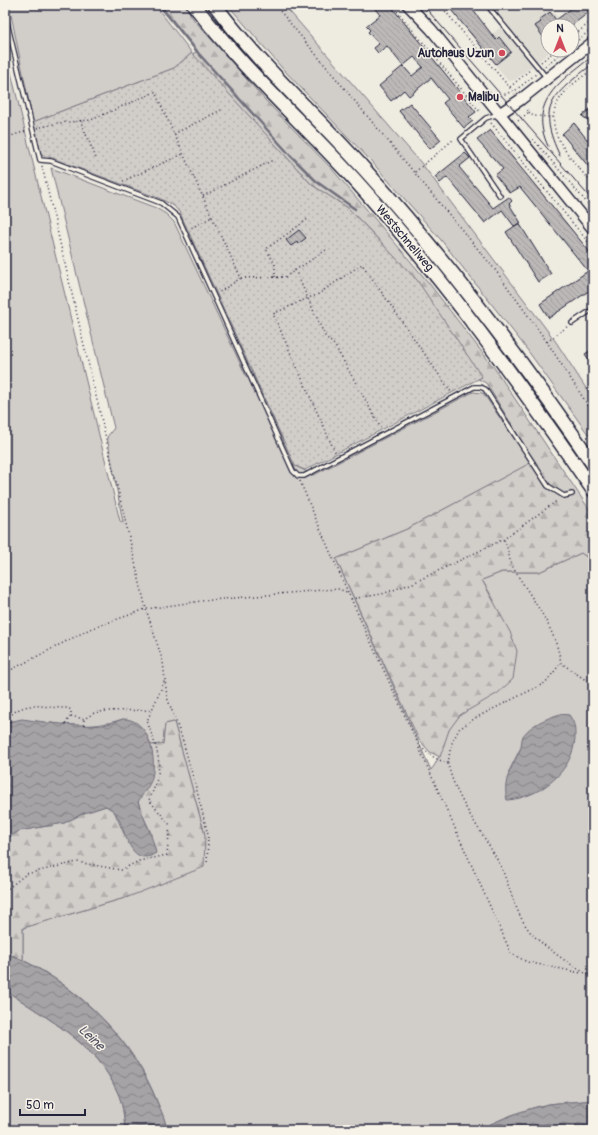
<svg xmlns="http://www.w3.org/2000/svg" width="598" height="1135" viewBox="0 0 598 1135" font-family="Pangolin,sans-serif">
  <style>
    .built { fill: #dfdcd4 }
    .grass { fill: #d1cdc9; stroke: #7a7882; fill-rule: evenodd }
    .forest { fill: url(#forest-firs); stroke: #7a7882 }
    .garden { fill: url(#garden-dots); stroke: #7a7882 }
    .water { fill: url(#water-waves); stroke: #716f7b }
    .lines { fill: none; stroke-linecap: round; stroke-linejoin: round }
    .stream { stroke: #716f7b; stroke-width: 2.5 }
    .building { fill: url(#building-back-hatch); stroke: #22223b }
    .lane-casing { stroke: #22223b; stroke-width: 6 }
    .secondary-casing { stroke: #22223b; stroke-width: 13 }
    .highway-casing { stroke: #22223b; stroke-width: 16 }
    .path { stroke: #22223b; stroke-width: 1.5; stroke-dasharray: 1 3; stroke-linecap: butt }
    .lane { stroke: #f7f3e8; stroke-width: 3.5 }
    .secondary { stroke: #f7f3e8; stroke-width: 10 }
    .highway { stroke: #f7f3e8; stroke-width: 13 }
    .tram { stroke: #22223b; stroke-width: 1 }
    .poi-dot { fill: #d1495b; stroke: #f7f3e8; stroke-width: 1.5 }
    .labels { text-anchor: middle; stroke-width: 3; stroke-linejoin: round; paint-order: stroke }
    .poi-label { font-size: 12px; font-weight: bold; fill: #22223b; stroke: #f7f3e8; text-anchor: end }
    .street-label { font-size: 12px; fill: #22223b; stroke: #f7f3e8 }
    .water-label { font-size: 13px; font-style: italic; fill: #504f60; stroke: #f7f3e8 }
  </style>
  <defs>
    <pattern id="forest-firs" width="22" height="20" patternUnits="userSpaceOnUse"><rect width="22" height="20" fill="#d1cdc9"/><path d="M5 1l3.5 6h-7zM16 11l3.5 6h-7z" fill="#b3b0ae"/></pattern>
    <pattern id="garden-dots" width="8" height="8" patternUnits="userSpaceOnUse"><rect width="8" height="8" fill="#d1cdc9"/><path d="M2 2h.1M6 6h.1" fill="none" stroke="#b3b0ae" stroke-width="1.8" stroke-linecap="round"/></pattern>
    <pattern id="water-waves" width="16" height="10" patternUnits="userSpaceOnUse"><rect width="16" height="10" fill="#a6a3a6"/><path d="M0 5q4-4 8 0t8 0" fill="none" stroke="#878488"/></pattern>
    <pattern id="building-back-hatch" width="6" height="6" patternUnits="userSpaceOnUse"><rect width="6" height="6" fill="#bbb8b7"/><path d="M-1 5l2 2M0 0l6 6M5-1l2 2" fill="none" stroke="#a09e9e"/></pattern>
  </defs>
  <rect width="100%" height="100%" fill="#eeebe1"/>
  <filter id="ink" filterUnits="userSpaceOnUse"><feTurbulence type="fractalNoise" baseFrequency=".025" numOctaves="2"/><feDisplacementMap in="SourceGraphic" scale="8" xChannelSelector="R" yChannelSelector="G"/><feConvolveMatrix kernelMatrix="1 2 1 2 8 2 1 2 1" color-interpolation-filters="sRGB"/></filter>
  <g filter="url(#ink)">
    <path class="built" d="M492,5h56l16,21h-16v24h4l-37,30 -7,1 -29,-37 27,-21z"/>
    <path class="grass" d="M9,5h146l37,48 -18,15 -141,54z
      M228,5h56l138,159 134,178 37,57v42l-70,-97 -82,-104 -70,-79 -89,-93z
      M5,48l115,473 3,2 -16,-86 7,-9 -63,-260 105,40 10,6 8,8 73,156 7,-3 41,91 19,9 159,-83 10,1 48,70 -124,66 -71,30 95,211c11,-13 10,-27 18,-40 5,-11 15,-18 25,-24l20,-106 -12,-20 20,-8h37l42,-19 10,7 2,5v535c-15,2 -30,2 -44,4 -25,5 -48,15 -71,26h-311c-2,-11 -6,-18 -10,-29 -24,-61 -76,-112 -134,-141v-32l105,-31 77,-62 -31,-113 -9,2 -2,20 -13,1 -3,-9 -24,-17c-21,7 -43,8 -65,5 -18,-2 -35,-7 -53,-1zM575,737l-67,36 12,-24z
      M5,990c40,27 91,54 112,101 6,12 7,26 8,39h-120z"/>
    <path class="forest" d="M161,5h24l9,15 72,81 65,67 49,57 48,57 67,87 98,146v50l-2,-5 -10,-7 -42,19h-37l-20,8 28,52 7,19 -4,28 -15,14 -38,22 -11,15 -9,27 -10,-5 -11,-12 -83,-181 71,-30 127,-68 -48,-78 -8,-4 4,-2 -99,-133 -35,-36 -36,-23 -120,-131 6,-3z
      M174,722l31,113 -1,32 -76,30 -105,31v32l-18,-8 1,-113 13,-8 45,-8 20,-10 22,-7 8,5 10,23 28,1 -8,-17 -6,-17c8,-14 18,-40 12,-56l13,-1 2,-20z"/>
    <path class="garden" d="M192,53l120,132 36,23 69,72 65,97 -177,93 -10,-4 -115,-253 -6,-7 -13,-7 -120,-45 -8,-32 141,-54z"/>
    <path class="water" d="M560,714l9,1c6,8 6,13 6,23 -2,34 -36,60 -68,62 -5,-20 5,-32 13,-50 2,-4 1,-10 3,-14 8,-12 25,-18 37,-22z
      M22,719c21,3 41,6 61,6 9,1 19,1 28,-2 4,-1 8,-3 12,-4 27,-1 35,42 28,62 -3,7 -9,14 -13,21 6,18 14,32 18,51 -28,18 -31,-30 -42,-42 -2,-2 -6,-3 -8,-5l-22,7 -20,10 -45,8 -13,8 -1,4v-120z
      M5,952c66,28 125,82 152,150 5,10 8,17 10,28h-42c-1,-13 -2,-27 -8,-39 -21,-48 -71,-73 -112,-101z
      M593,1100v30h-115c23,-11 46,-21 71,-26 14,-2 29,-2 44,-4z"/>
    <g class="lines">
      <path class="stream" d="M159,5l40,49 91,101 27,27 38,27"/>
    </g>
    <path class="building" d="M372,5h18l86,107 -7,5 4,4 -9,7 -21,-25 5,-4 -17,-21 -22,18 -5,-6 -13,11 -12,-15 24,-20 9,10 11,-9 -9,-10 -11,9 -16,-20 -9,7 -4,-5 5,-4 -11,-12 2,-2 -4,-4 14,-11z
      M447,5h22l27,35 3,-3 12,15 -15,12z
      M576,5h17v4l-22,17h-23v9l-4,3 -9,-12 6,-4 -2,-2 11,-8 6,8z
      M410,103l31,37 -11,9 -31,-38z
      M593,106v18l-11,-8z
      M574,123l19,24v25l-31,-38z
      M490,130l103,126v32l-44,30 -9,-14 48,-33 -68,-84 -10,6 -15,-18 8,-6 -26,-29z
      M465,153l5,5 -11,9 34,41 16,-11 3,4 -3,3 12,19h-2l32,51 -13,8 -32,-50 12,-8 -4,2 -12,-16 -17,13 -38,-46 -7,6 -5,-6z
      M299,230l7,8 -8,6 -1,-2 -6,4 -5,-6z
      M593,349v17l-8,-12z"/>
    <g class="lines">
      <defs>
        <path id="lane" d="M487,5l59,72
          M5,14l35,146 11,1 110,42 17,14 115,254 5,5h6l170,-89h6l5,2 63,97 16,10 8,-2
          M499,114l-13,4 -25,21 39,57
          M572,323l21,-14"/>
        <path id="secondary" d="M408,5l23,24 162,200
          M499,114l21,-14 73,-58"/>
        <path id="highway" d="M194,5c48,63 107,116 160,174 88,97 165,204 239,311
          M215,5c44,60 101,110 150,165 83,92 158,192 228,294"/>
      </defs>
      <use href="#lane" class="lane-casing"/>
      <use href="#secondary" class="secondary-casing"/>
      <use href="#highway" class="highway-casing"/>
      <path class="path" d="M275,5l221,266 51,71 46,71
        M392,5l89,108
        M440,5l75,89
        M572,37l21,-17
        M572,45l21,-17
        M541,62l15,-12
        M545,66l20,-16
        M593,69c-8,6 -17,12 -24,19 -37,35 1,68 24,97
        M510,87l21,-18
        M497,97l19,-7 20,-16
        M529,112l4,4 20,1
        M80,120l16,38
        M518,121l11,-9 -3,-4
        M491,123l102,125
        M37,128l21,-5 33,-3 64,-28 57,125 -23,12
        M174,134l47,-24
        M5,138l21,-7
        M533,139l60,71
        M42,166l104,443 17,53 4,35 16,44 15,54 10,40 -1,30
        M415,172l39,-33
        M123,181l60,-27
        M203,196l70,-36
        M212,217l29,61 -23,15
        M295,270l30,66 10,10 46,82
        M275,277v-13l-9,-15 42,-30
        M241,278l44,-1 41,-27
        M547,342l21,-16
        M335,452l-62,-138 35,-16 9,-3 45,-31 89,128
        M300,481c37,90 78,177 119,265l16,12 13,6c8,37 36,69 53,103 10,22 15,50 32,68 13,13 44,35 60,42
        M504,540c5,9 4,20 10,29 18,31 41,57 47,94l32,22
        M351,599l31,-5 31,-11 91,-44 54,-39
        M5,673l85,-44 56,-20 55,-8 121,-11 16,-1 9,3
        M5,716l4,1c18,-19 36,-8 59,-9l3,2v6l13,3 10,-6 12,-2 46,-1
        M9,717l1,5
        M65,724l6,-8
        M84,725v-6
        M419,748l92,205 16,9 54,11
        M448,763l3,-18 8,-16 18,-12 68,-34 16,-20
        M5,891l21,-17 51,-12 44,8 18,-9 28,-6 3,-30 -21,-25c16,-34 10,-45 -2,-79l18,-41"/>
      <use href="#lane" class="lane"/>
      <use href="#secondary" class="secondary"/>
      <use href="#highway" class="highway"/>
      <path class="tram" d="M423,5l170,196
        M548,146c-21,-45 14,-66 45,-90
        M560,156c-24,-49 -8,-60 30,-90"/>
    </g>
  </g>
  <g class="poi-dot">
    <circle cx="502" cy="53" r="4"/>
    <circle cx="460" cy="97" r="4"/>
  </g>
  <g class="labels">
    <g class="poi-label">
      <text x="494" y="57">Autohaus Uzun</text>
      <text x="468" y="101" text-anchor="start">Malibu</text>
    </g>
    <g class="street-label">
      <text transform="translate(405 238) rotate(50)" y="4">Westschnellweg</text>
    </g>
    <g class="water-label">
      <text transform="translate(92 1037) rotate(43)" y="5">Leine</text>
    </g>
  </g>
  <rect width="598" height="1135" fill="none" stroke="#f7f3e8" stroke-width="20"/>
  <rect x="10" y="10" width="578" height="1115" fill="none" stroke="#22223b" stroke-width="1.5" filter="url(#ink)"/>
  <g transform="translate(560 38)"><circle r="19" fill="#f7f3e8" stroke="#a29fa3"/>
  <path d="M0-3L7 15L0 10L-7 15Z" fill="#d1495b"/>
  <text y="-6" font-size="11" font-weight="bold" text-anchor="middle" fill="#22223b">N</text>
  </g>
  <path d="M20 1109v6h65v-6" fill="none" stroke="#22223b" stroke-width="2"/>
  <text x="26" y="1109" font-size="12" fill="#22223b" stroke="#f7f3e8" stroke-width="3" paint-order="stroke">50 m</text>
</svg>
